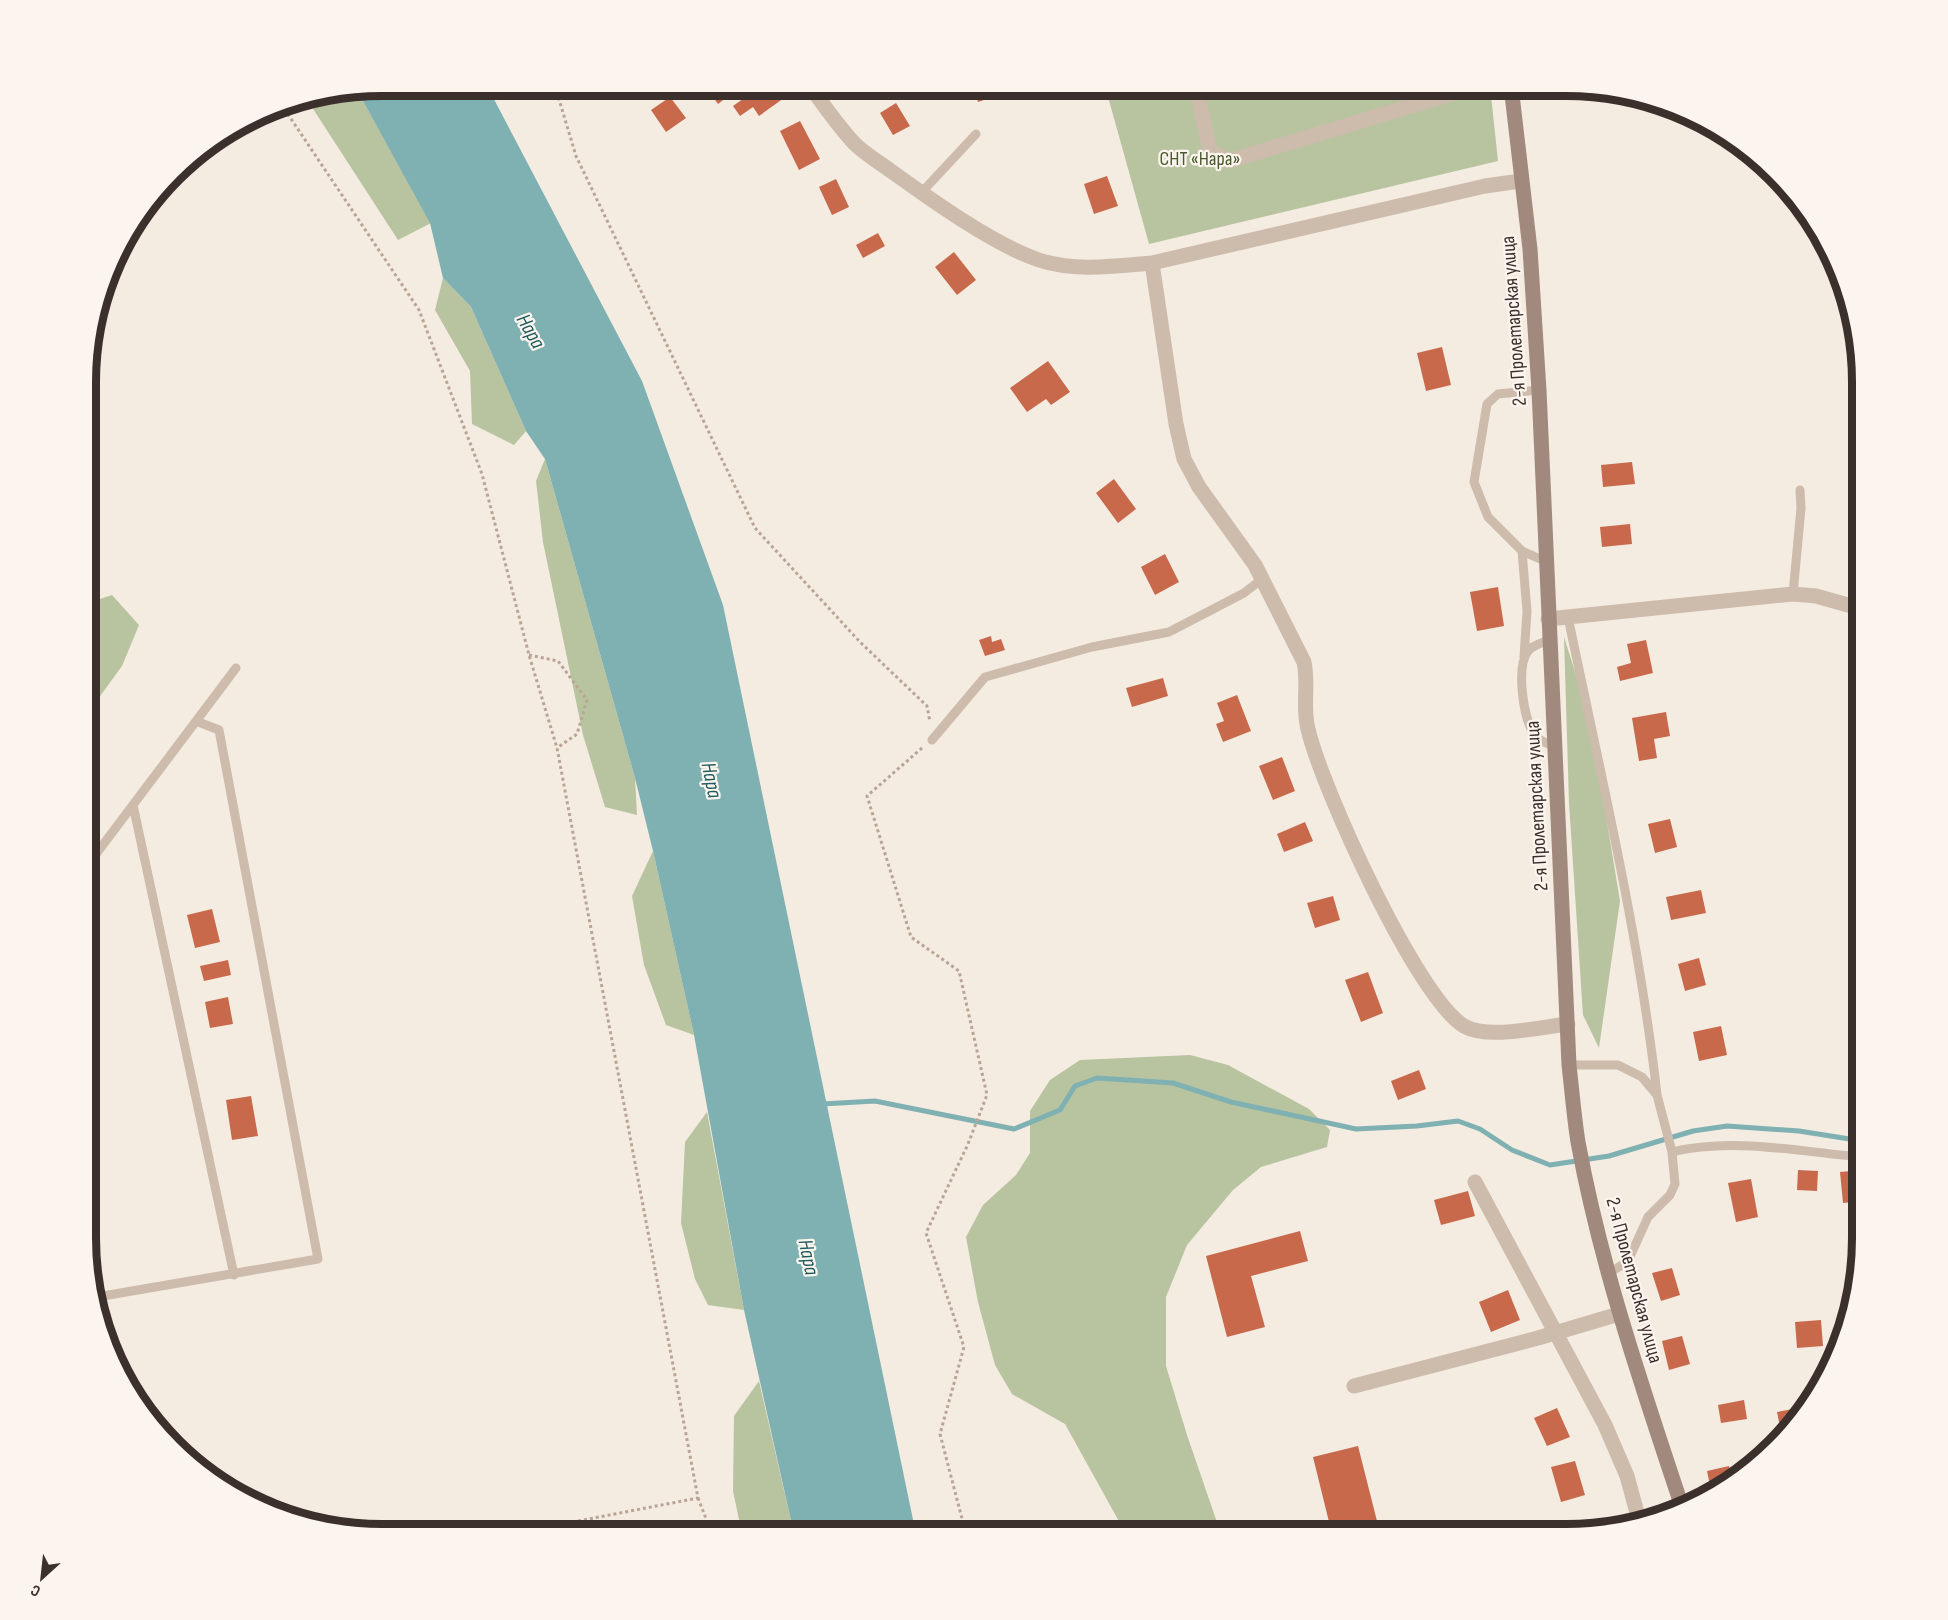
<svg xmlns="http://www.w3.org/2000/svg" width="1948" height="1620" viewBox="0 0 1948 1620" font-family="'Sofia Sans Condensed',sans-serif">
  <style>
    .green { fill: #b8c4a0 }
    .water { fill: #7fb0b2 }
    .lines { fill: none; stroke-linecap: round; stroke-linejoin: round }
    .stream { stroke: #7fb0b2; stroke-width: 5 }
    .building { fill: #c8694b }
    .path { stroke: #b9a596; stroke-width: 3; stroke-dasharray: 3 3; stroke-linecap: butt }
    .service { stroke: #cdbbac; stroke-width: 9 }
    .minor { stroke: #cdbbac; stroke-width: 15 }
    .secondary { stroke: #a18a7d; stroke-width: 15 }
    .labels { text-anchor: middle; stroke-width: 4.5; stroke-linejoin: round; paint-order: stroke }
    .park-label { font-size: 20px; fill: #4a5a2e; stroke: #fbf5ee }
    .street-label { font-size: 20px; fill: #3b302b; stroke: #fbf5ee }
    .water-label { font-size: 21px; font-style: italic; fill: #1f5a5e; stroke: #fbf5ee }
    .rim { fill: none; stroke: #3b302b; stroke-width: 8 }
  </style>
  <rect width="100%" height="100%" fill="#f4ebe1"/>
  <path class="green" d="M1105,86h385l8,75 -349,83z
    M357,90l74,133 -33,17 -92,-142z
    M443,278l28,29 55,124 -12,14 -42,-21 -2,-53 -35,-61z
    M545,459l90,319 2,37 -32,-8 -22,-72 -40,-193 -7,-61z
    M112,595l27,30 -17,41 -35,48 1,-111z
    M1564,637l26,82 30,182 -21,147 -16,-33 -14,-212z
    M653,851l41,184 -28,-10 -22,-60 -12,-69z
    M1190,1055l38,10 81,44 21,21 -3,17 -66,20 -28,23 -46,55 -21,52v69l21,69 34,99h-95l-61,-110 -53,-30 -17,-29 -17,-63 -12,-65 17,-32 33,-30 14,-22v-42l20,-31 30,-20z
    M707,1112l37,198 -36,-5 -13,-26 -14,-56 4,-81z
    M759,1381l35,153h-52l-9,-43 1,-75z"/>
  <path class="water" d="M382,86h105l155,295 81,224 193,929h-122l-50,-224 -50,-275 -41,-184 -18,-73 -90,-319 -19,-28 -55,-124 -28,-29 -13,-55 -73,-133z"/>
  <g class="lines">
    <path class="stream" d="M822,1104l53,-3 139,28 46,-19 15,-24 22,-8 76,5 58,19 125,27 61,-3 41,-5 22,8 32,21 38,15 59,-9 84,-25 34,-5 72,5 63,10"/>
  </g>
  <path class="building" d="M705,86h28l3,4 -18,14z
    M761,86h15l8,12 -25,18 -6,-9 -13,9 -7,-10z
    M960,86h36l3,9 -21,7 -2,-7 -11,4z
    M1418,86h16l1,7 -15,3z
    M670,97l16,21 -20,14 -15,-22z
    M896,103l14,23 -17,9 -13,-22z
    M800,121l20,38 -21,11 -19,-39z
    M1107,176l11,30 -24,8 -10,-30z
    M836,179l13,28 -17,8 -13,-28z
    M878,233l7,13 -22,12 -7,-13z
    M954,252l22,28 -19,15 -22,-28z
    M1442,347l9,38 -25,6 -9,-38z
    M1048,361l22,31 -19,13 -5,-6 -19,13 -17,-24z
    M1632,462l3,22 -32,3 -2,-22z
    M1114,479l22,30 -18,14 -22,-30z
    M1630,524l2,20 -30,3 -2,-20z
    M1165,554l14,28 -24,13 -14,-28z
    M1498,587l6,39 -27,5 -7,-39z
    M991,636l1,6 9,-3 4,11 -20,6 -6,-16z
    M1646,640l7,33 -33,8 -3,-14 14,-4 -4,-19z
    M1163,678l5,18 -36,11 -6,-19z
    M1237,695l14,36 -28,11 -7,-18 8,-3 -7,-18z
    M1666,712l4,24 -16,3 3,19 -18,3 -7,-43z
    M1282,757l13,34 -22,9 -14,-34z
    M1670,819l7,28 -22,6 -7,-29z
    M1305,822l8,19 -29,11 -7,-18z
    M1701,890l5,23 -35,7 -5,-23z
    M1333,896l7,24 -25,8 -8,-25z
    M212,909l8,33 -25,6 -8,-33z
    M1699,958l7,27 -21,6 -7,-27z
    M228,960l3,15 -27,6 -4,-15z
    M1368,972l15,41 -22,9 -16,-42z
    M228,997l5,27 -23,4 -5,-26z
    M1721,1026l6,29 -28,6 -6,-29z
    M1419,1070l7,19 -28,11 -7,-19z
    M251,1096l7,40 -26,4 -6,-40z
    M1798,1170l20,1 -1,20 -20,-1z
    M1862,1170v31l-19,2 -3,-31z
    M1751,1179l7,38 -22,5 -8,-39z
    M1468,1191l7,25 -34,9 -7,-25z
    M1300,1231l8,30 -57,15 14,51 -38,10 -21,-81z
    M1672,1268l8,27 -19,6 -9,-28z
    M1508,1290l12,30 -29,12 -12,-30z
    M1821,1320l2,26 -26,2 -2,-26z
    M1682,1336l8,28 -21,6 -7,-29z
    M1744,1400l3,19 -26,4 -3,-18z
    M1557,1408l13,29 -23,9 -13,-28z
    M1798,1408l1,5 -17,24 -5,-25z
    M1358,1446l20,79 -46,9 -19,-77z
    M1575,1461l10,34 -24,7 -10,-35z
    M1729,1466l3,11 -21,14 -4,-20z"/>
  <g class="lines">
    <path class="path" d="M555,86l21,70 179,372 105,114 67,64 3,16
      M281,104l138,206 63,164 47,181 28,93 141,750 -151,29 -139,7
      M529,655l29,6 29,39 -10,34 -20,14
      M922,748l-55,48 44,141 48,34 28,124 -19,49 -42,89 38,114 -24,87 26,100
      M698,1498l14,36"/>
    <path class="service" d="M921,193l55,-59
      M1539,390l-41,4 -11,10 -13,78 14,35 34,34 25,11
      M1522,551l5,60 -3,46
      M1793,594l8,-86 -1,-18
      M1855,607l7,60
      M1568,617c33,159 71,317 89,478
      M1549,640c-7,3 -16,5 -21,11 -12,16 -5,67 6,83 4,7 13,9 20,12
      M932,740l53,-63 107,-30 77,-15 75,-39 18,-14
      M133,805l101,470
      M87,866l149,-198
      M1569,1065h49l24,12 15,18 15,57 3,32 -5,11 -22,22 -20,44 -20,13
      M1672,1152c61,-15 128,0 190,5
      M97,1297l221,-38 -99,-529 -23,-9"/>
    <path class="minor" d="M810,86c14,20 28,40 45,58 10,10 24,18 36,27 39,28 103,74 148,89 36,12 76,6 113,3l333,-77 36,-5
      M1196,86l14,65 19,10 248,-75
      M1152,263l24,161 8,35 15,28 56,78 49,97c5,23 -2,44 4,67 13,57 109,269 156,297 24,14 77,1 104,-2
      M1548,619l245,-25 23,2 46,13
      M1475,1182l130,243 22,51 12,44
      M1354,1386l184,-48 81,-24"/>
    <path class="secondary" d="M1511,86l19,163 9,141 30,675c3,26 5,52 9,77 23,126 65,247 105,368"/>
  </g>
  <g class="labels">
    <g class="park-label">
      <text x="1200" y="165">СНТ «Нара»</text>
    </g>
    <g class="street-label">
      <text transform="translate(1513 321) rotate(-94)" y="7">2-я Пролетарская улица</text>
      <text transform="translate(1536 806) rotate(-93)" y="7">2-я Пролетарская улица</text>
      <text transform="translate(1635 1280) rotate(75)" y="7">2-я Пролетарская улица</text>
    </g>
    <g class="water-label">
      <text transform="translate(531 331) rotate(60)" y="7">Нара</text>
      <text transform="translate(712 780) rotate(78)" y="7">Нара</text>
      <text transform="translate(809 1257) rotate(78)" y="7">Нара</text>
    </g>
  </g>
  <path d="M0 0H1948V1620H0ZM382 96H1566A286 286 0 0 1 1852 382V1238A286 286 0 0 1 1566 1524H382A286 286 0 0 1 96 1238V382A286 286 0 0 1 382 96Z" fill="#fbf5ee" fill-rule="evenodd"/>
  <path class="rim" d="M382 96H1566A286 286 0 0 1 1852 382V1238A286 286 0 0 1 1566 1524H382A286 286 0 0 1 96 1238V382A286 286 0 0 1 382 96Z"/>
  <g transform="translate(42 1578) rotate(207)" stroke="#fbf5ee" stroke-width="4.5" paint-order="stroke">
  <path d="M0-4.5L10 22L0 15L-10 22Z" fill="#3b302b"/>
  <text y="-9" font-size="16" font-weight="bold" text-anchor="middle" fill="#3b302b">С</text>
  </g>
</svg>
